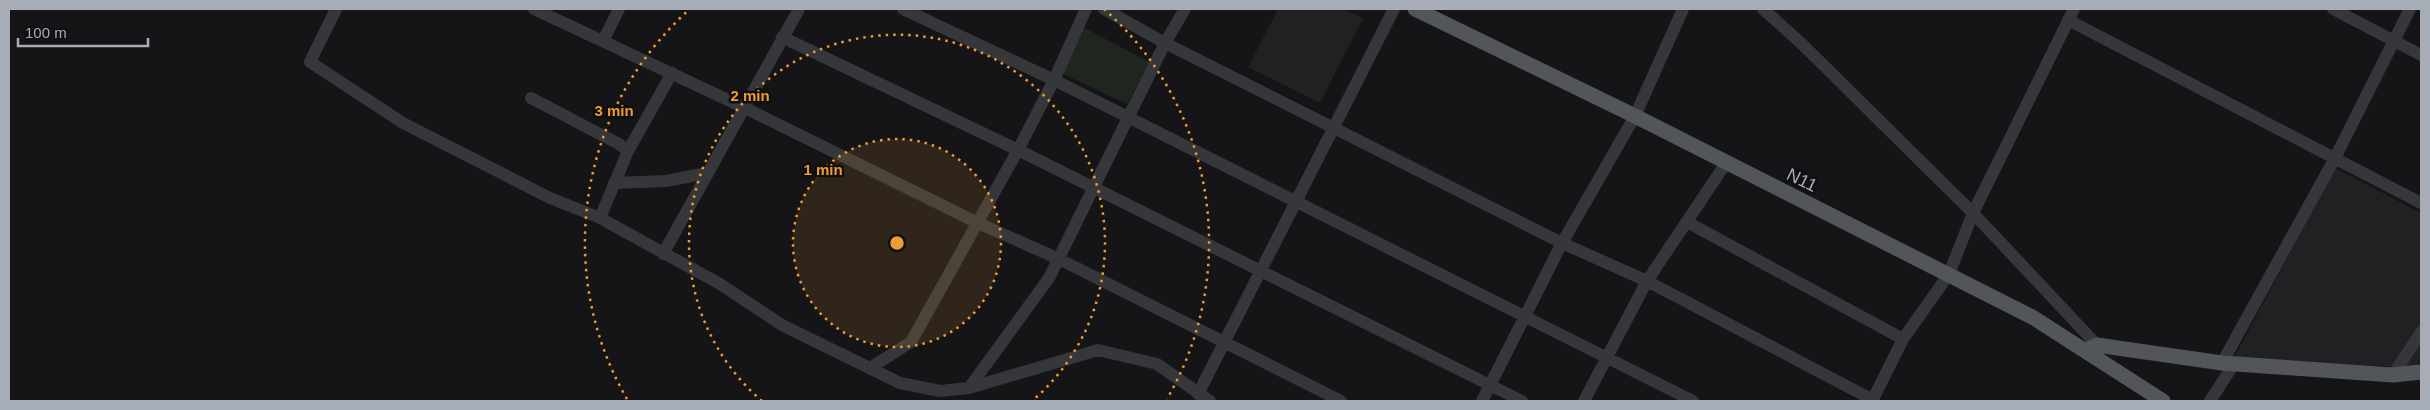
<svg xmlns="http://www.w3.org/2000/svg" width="2430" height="410" viewBox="0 0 2430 410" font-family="Helvetica,sans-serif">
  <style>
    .built { fill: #212124 }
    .green { fill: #1f261f }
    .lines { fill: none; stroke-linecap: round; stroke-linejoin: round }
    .minor { stroke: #36373b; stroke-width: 12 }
    .major { stroke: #52555a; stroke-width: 15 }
    .ring { fill: none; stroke: #ee9b35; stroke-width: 2.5; stroke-dasharray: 2.5 5 }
    .labels { text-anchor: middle; stroke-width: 5; stroke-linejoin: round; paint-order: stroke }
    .street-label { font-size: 18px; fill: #a7adb6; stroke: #101012 }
    .centre { fill: #ee9b35; stroke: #101012; stroke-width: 2.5 }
    .ring-label { font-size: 15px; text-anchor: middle; font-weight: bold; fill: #ee9b35; stroke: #101012; stroke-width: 5; stroke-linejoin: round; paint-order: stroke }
  </style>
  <rect width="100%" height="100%" fill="#151517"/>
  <path class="built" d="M1278,9h65l20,9 -43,85 -72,-36z
    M2335,168l86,45v144l-5,11 -182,-10z"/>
  <path class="green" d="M1083,27l66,35 -22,42 -66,-31z"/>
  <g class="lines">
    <path class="minor" d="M336,9l-26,53 93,61 147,75 50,20 120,66 62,41 118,58 40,8 29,-3 129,-38 59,14 53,37
      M534,9l209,98 235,116 81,36 282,142
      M903,9l151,71 639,321
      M1104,9l61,34 397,200 85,38 226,119
      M1763,9l40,36 170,168 124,132
      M2333,9l88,46
      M2068,20l353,183
      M782,37l236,113 504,251
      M603,41l16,-32
      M531,98l88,46 9,7
      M614,183l52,-2 41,-8
      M600,218l28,-67 44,-78
      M1687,222l216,117
      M663,254l136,-245
      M2222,363l113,-205 75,-149
      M870,368l41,-26 107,-192 36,-70 32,-71
      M2393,375l28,-43
      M969,388l80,-110 116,-235 20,-34
      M1198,394l196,-385
      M1482,401l80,-158 73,-127 48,-107
      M1584,401l63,-120 79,-118
      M1872,401l31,-62 46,-65 24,-61 101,-204
      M2210,401l24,-37"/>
    <path class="major" d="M1415,9l220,107 399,202 129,83
      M2086,350l11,-5 125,18 171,12 28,-3"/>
  </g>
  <circle cx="897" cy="243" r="104" fill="#ee9b35" fill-opacity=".12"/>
  <g class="ring">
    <circle cx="897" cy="243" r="104"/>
    <path d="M762 401A208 208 0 1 1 1032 401"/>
    <path d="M627 399A312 312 0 0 1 690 9M1104 9A312 312 0 0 1 1167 399"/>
  </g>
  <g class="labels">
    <g class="street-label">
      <text transform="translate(1802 180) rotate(26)" y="6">N11</text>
    </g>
  </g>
  <circle cx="897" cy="243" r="8" class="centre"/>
  <g class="ring-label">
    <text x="750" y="101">2 min</text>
    <text x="614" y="116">3 min</text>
    <text x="823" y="175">1 min</text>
  </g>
  <rect width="2430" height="410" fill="none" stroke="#a7adb6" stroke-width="20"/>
  <path d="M18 38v8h130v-8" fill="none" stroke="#a7adb6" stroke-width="2.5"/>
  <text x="25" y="38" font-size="15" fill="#a7adb6" stroke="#101012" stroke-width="4" paint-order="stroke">100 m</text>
</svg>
